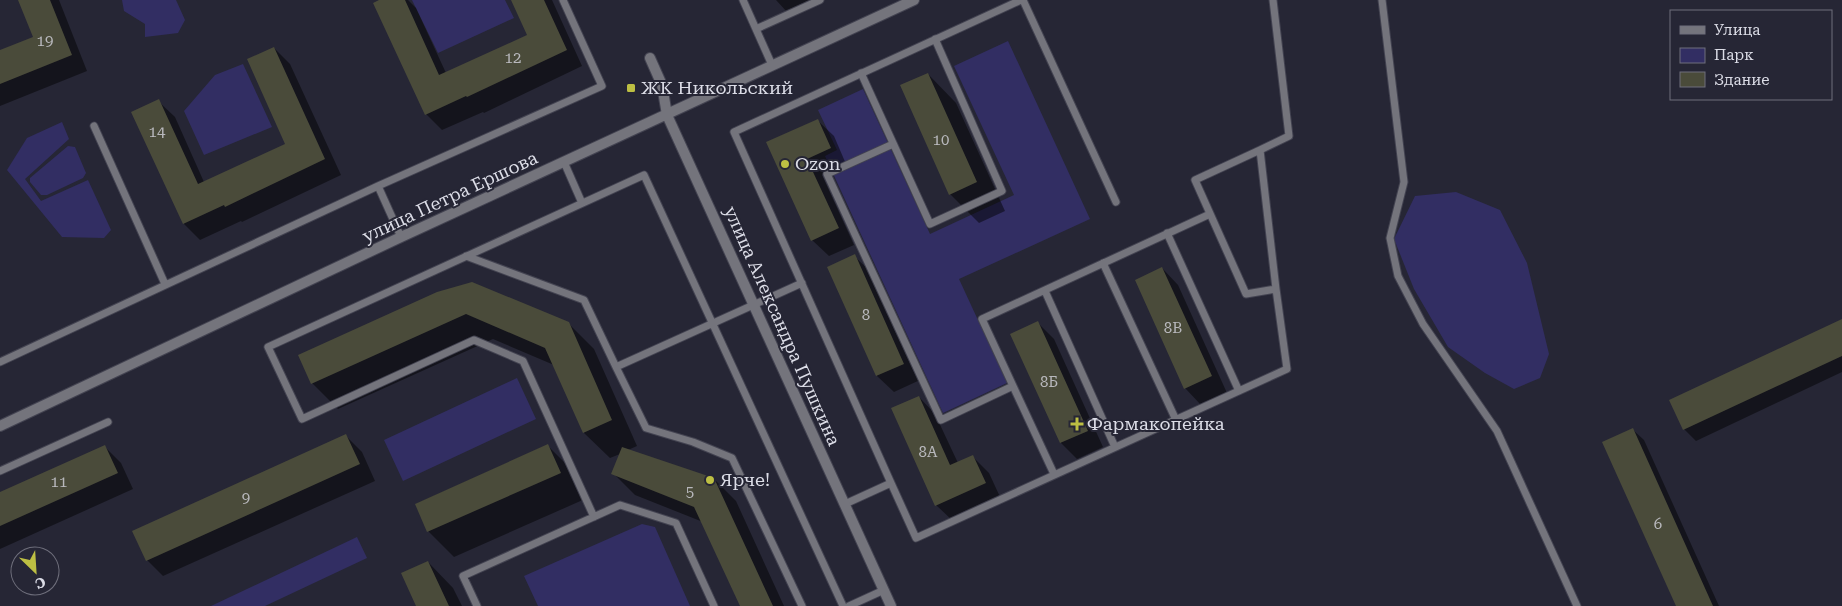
<svg xmlns="http://www.w3.org/2000/svg" width="1842" height="606" viewBox="0 0 1842 606" font-family="'Roboto Serif',serif">
  <style>
    .green { fill: #322e63 }
    .shadow { fill: #0007 }
    .building { fill: #4a4b3a }
    .lines { fill: none; stroke-linecap: round; stroke-linejoin: round }
    .lane-casing { stroke: #434351; stroke-width: 9 }
    .street-casing { stroke: #434351; stroke-width: 12 }
    .lane { stroke: #74747c; stroke-width: 7 }
    .street { stroke: #74747c; stroke-width: 10 }
    .poi-dot { fill: #bdbf43; stroke: #262635; stroke-width: 2 }
    .labels { text-anchor: middle; stroke-width: 4; stroke-linejoin: round; paint-order: stroke }
    .number-label { font-size: 15px; fill: #b8b8bc }
    .poi-label { font-size: 18px; fill: #dcdde7; stroke: #262635; text-anchor: start }
    .street-label { font-size: 18px; fill: #dcdde7; stroke: #262635 }
  </style>
  <rect width="100%" height="100%" fill="#262635"/>
  <path class="green" d="M122,0h54l9,20 -7,13 -33,4v-13l-21,-13z
    M412,0h93l9,18 -76,35z
    M1008,41l82,178 -131,60 48,104 -64,30 -118,-257 12,-6 -19,-40 45,-21 67,145 84,-39 -60,-129z
    M243,64l29,63 -68,28 -20,-44 31,-36z
    M62,122l7,17 -44,40 16,22 47,-21 23,50 -7,8 -42,-1 -55,-67 20,-32z
    M68,146l7,1 11,26 -3,5 -36,17h-6l-11,-13v-4z
    M1456,192l44,18 27,53 22,91 -9,24 -26,11 -29,-16 -37,-26 -34,-58 -20,-50 21,-43z
    M517,378l19,41 -133,62 -19,-41z
    M642,524l13,3 35,79h-152l-14,-30z
    M357,537l10,21 -102,48h-54z"/>
  <path class="shadow" d="M20,0h39l28,71 -87,35v-55l34,-13z
    M382,0h26l8,8 30,65 83,-38 -16,-35h39l30,66 -98,47 -1,-1 -41,18 -16,-16z
    M776,0h37l-26,12z
    M274,48l16,16 51,111 -99,47 -1,-1 -41,19 -16,-16 -26,-123 17,16 29,65 83,-38z
    M928,74l28,29 49,108 -26,12 -29,-29z
    M817,120l17,16 12,28 -24,11 32,70 -25,11 -17,-16 -44,-98z
    M854,256l17,16 49,108 -26,12 -17,-16 -48,-109z
    M1162,268l16,17 49,108 -26,12 -16,-17z
    M437,293l131,30 26,26 43,97 -9,4 86,29 22,22 48,105h-42l-39,-84 -68,-27 -22,-22 7,-19 -10,4 -26,-25 -30,-68 -61,-26 -155,70 -26,-26 -12,-27z
    M1842,321v51l-146,69 -12,-12z
    M1038,323l16,16 49,108 -26,12 -16,-16 -49,-108z
    M919,397l16,17 23,49 15,-6 16,16 12,26 -48,22 -17,-16z
    M1632,429l12,11 75,166h-42z
    M346,436l16,16 13,29 -212,95 -16,-16z
    M547,445l26,26 12,28 -131,58 -25,-25 -13,-28z
    M105,447l16,16 12,26 -133,60v-56z
    M428,562l25,26 9,18h-44z"/>
  <path class="building" d="M18,0h32l22,55 -72,29v-34l33,-13z
    M379,0h26l34,75 88,-40 -16,-35h33l23,50 -100,47 -1,-1 -41,19 -52,-112z
    M274,47l51,112 -100,48 -1,-2 -41,19 -52,-112 28,-13 39,85 13,-6 74,-34 -38,-85z
    M928,73l49,109 -28,13 -49,-110z
    M818,119l13,29 -24,11 32,69 -28,13 -45,-99z
    M855,254l49,110 -28,12 -49,-109z
    M1162,267l50,109 -28,13 -49,-109z
    M472,282l97,40 43,98 -29,13 -38,-85 -79,-34 -155,70 -13,-29 139,-63z
    M1842,319v37l-159,74 -14,-30z
    M1038,321l50,110 -28,12 -50,-109z
    M919,396l31,69 23,-10 13,28 -51,23 -44,-98z
    M1633,428l80,178h-37l-74,-164z
    M346,434l14,30 -214,97 -14,-30z
    M548,444l13,29 -134,59 -12,-28z
    M105,445l13,28 -118,53v-34z
    M622,447l92,31 59,128h-33l-46,-99 -83,-33z
    M428,561l21,45h-33l-15,-33z"/>
  <g class="lines">
    <defs>
      <path id="lane" d="M743,0l29,65
        M1023,0l93,202
        M1382,0l22,182 -14,56 8,38 25,48 74,107 80,175
        M756,29l64,-29
        M861,73l69,151 72,-33 -67,-152
        M94,126l71,158
        M893,144l-66,30 114,246 72,-34 -31,-67 228,-105
        M1260,150l-65,30 51,114 30,-5
        M564,162l18,41
        M378,186l23,51
        M1167,233l72,158
        M466,256l118,44 32,67 186,-84
        M1103,263l73,157
        M1045,291l70,156
        M0,362l378,-176 224,-100 -39,-86
        M616,367l30,61 47,14 39,16 70,148
        M1013,386l41,88
        M0,471l108,-49
        M891,483l25,55 371,-169 -11,-80 -16,-139 29,-14 -16,-136
        M845,504l46,-21 -157,-351 287,-132
        M594,517l-71,-156 -49,-21 -172,79 -34,-72 376,-172 199,431
        M477,606l-14,-30 157,-71 56,18 38,83
        M849,606l35,-16"/>
      <path id="street" d="M650,58l12,27 5,30 224,491
        M0,426l401,-189 513,-237"/>
    </defs>
    <use href="#lane" class="lane-casing"/>
    <use href="#street" class="street-casing"/>
    <use href="#lane" class="lane"/>
    <use href="#street" class="street"/>
  </g>
  <g class="poi-dot">
    <rect x="626" y="83" width="10" height="10" rx="2.5"/>
    <circle cx="785" cy="164" r="5"/>
    <path d="M1074.5 416.5h5v5h5v5h-5v5h-5v-5h-5v-5h5z"/>
    <circle cx="710" cy="480" r="5"/>
  </g>
  <g class="labels">
    <g class="number-label">
      <text x="45" y="46">19</text>
      <text x="513" y="63">12</text>
      <text x="157" y="137">14</text>
      <text x="941" y="145">10</text>
      <text x="866" y="320">8</text>
      <text x="1173" y="333">8В</text>
      <text x="1049" y="387">8Б</text>
      <text x="928" y="457">8А</text>
      <text x="59" y="487">11</text>
      <text x="690" y="497">5</text>
      <text x="246" y="503">9</text>
      <text x="1658" y="529">6</text>
    </g>
    <g class="poi-label">
      <text x="641" y="94">ЖК Никольский</text>
      <text x="795" y="170">Ozon</text>
      <text x="1087" y="430">Фармакопейка</text>
      <text x="720" y="486">Ярче!</text>
    </g>
    <g class="street-label">
      <text transform="translate(450 197) rotate(-25)" y="6">улица Петра Ершова</text>
      <text transform="translate(782 326) rotate(66)" y="6">улица Александра Пушкина</text>
    </g>
  </g>
  <rect x="1670" y="10" width="162" height="90" fill="#262635" stroke="#6f6f7c"/>
  <rect x="1680" y="26" width="25" height="8" fill="#74747c" stroke="#6f6f7c"/>
  <text x="1714" y="35" font-size="15" fill="#dcdde7">Улица</text>
  <rect x="1680" y="48" width="25" height="15" fill="#322e63" stroke="#6f6f7c"/>
  <text x="1714" y="60" font-size="15" fill="#dcdde7">Парк</text>
  <rect x="1680" y="72" width="25" height="15" fill="#4a4b3a" stroke="#6f6f7c"/>
  <text x="1714" y="85" font-size="15" fill="#dcdde7">Здание</text>
  <g transform="translate(35 571) rotate(155)"><circle r="24" fill="#262635" stroke="#6f6f7c"/>
  <path d="M0-4L9 19L0 12L-9 19Z" fill="#bdbf43"/>
  <text y="-8" font-size="14" font-weight="bold" text-anchor="middle" fill="#dcdde7">С</text>
  </g>
</svg>
